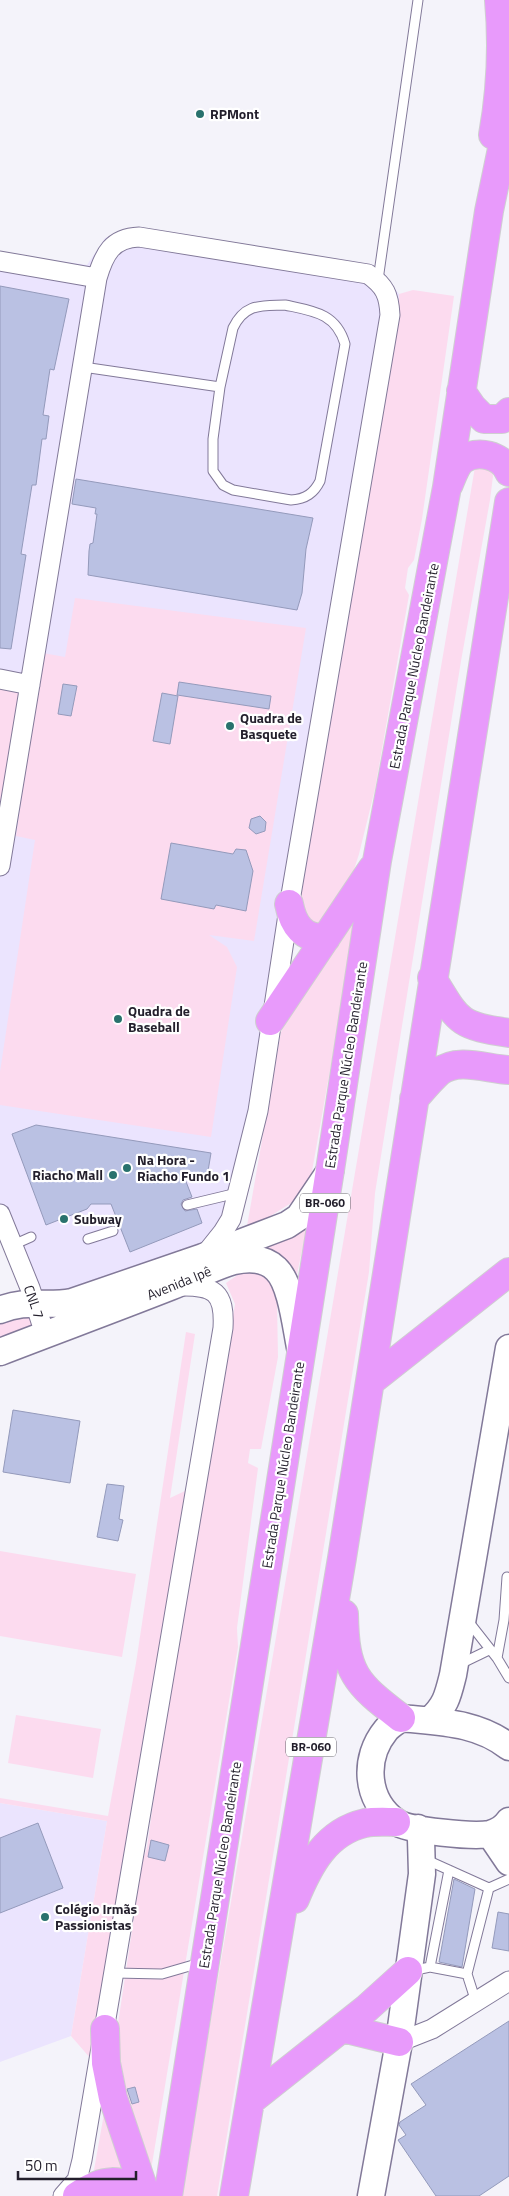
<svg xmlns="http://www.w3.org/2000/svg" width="509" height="2196" viewBox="0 0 509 2196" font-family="'Titillium Web',sans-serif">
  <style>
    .built { fill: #ebe4fe }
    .green { fill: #fcdbef }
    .building { fill: #bac1e3; stroke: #949abb }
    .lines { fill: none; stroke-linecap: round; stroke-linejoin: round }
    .lane-casing { stroke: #827999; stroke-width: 11 }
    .street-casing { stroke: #827999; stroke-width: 21 }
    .secondary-casing { stroke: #827999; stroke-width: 29 }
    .highway-casing { stroke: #cfced1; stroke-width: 30 }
    .lane { stroke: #fff; stroke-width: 9 }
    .street { stroke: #fff; stroke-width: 19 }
    .secondary { stroke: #fff; stroke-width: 26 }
    .highway { stroke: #e89afb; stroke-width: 28 }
    .poi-dot { fill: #29726d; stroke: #fff; stroke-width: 2 }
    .labels { text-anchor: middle; stroke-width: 4.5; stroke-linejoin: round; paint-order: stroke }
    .shield { fill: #fff; stroke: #65626b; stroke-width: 1 }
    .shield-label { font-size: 12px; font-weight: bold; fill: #231f2c }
    .poi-label { font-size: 14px; font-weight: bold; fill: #231f2c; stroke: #fff; text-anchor: start }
    .street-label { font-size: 14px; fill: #231f2c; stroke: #fff }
  </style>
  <rect width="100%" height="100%" fill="#f4f3fa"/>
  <path class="built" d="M127,228l252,39 20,27 -1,25 -153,857 -29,70 -182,58 -34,-89v-963l87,13 18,-27z
    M0,1803l107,18 -36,215 -71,26z"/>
  <path class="green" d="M413,290l41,6 -32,223 -8,41 -6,8 -3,20 4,7 -34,194 -16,65 -9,28 -28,45 -22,-6 1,-24 97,-578 1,-25z
    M491,465l2,11 -3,24 -29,161 -86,532 -6,79 -152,924h-36l294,-1729z
    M75,598l231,30 -52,313 -45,-6 18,12 10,20 -26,170 -211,-32v-33l35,-232 -19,-4 27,-183 22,4z
    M0,686l12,2 7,6 -19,120z
    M358,912l-47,265 -15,23 -32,20 -17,6 34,-194 15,-30z
    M309,1218l-13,61c-9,-24 -17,-29 -41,-34z
    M251,1269l16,9 7,11 3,14 1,54 -17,92h-11l-2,14 10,5 -21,160 1,19 -89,535 -32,-106 -1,-39 26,-173 5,-17 12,-86 76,-457 -9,-21 16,-11z
    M18,1314l13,2 2,7 -3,6 -30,13v-21z
    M186,1332l9,2 -25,164 15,-7 -94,568 -20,-23 36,-215 -107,-18v-5l108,18 28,-153z
    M0,1551l136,23 -14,83 -122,-21z
    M16,1715l85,14 -8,49 -85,-15z
    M105,2108l21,65 -32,-3z"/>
  <path class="building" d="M0,286l69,13 -15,71 -4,-1 -7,46 6,1 -3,23h-4l-6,46h-4l-11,69 5,1 -15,94 -11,-1z
    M76,479l237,39 -7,31 -4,44 -5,17 -209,-35 1,-24 1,-7 3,-1 4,-29h-2l1,-6 -24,-4z
    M179,682l92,14 -2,13 -92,-14z
    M63,684l14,2 -6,30 -13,-2z
    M162,693l16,3 -8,48 -17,-3z
    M260,816l6,6 -1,9 -9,3 -7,-6 2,-9z
    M171,843l62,11 3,-5 10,1 7,21 -7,40 -30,-6 -2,4 -53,-10z
    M36,1125l175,28 -4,24 -6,2h-16l7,18 -9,3 -2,4 4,7 12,-2 5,14 -72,29 -19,-48h-20l-4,5 -41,16 -34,-91z
    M13,1410l67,11 -10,62 -67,-11z
    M107,1484l17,2 -5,33 4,1 -5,21 -21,-4z
    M38,1823l25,65 -63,25v-75z
    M151,1840l18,5 -4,16 -17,-4z
    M454,1879l21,10 -13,78 -23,-5z
    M498,1912l11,2v37l-17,-3z
    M509,2021v155l-30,20h-43l-38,-56 8,-5 -7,-10 1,-3 26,-17 -15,-21z
    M135,2087l4,15 -7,2 -5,-15z"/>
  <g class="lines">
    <defs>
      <path id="lane" d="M378,280l40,-280
        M285,305c28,6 51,8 60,39l-25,137c-6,12 -14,18 -29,19l-58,-10 -10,-5 -10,-14v-32l7,-52 13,-59c12,-25 28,-22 52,-23z
        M83,367l137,20
        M187,1205l50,-12
        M88,1239l25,-8
        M13,1245l18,-8
        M468,1621l29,37 12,20
        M497,1658l7,-38 3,-43
        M460,1664l29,-14
        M429,1861l60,27 20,-9
        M430,1967l19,-97
        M411,1971l19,-4 37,7
        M115,1973l47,1 38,-11
        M476,2002l-9,-28 22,-86"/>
      <path id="street" d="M0,261l97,17
        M0,679l30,6
        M0,866l97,-588c7,-24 15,-40 42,-41l229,37c17,12 21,21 22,41l-99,580 -33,216 -27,108 -8,13 -20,25
        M0,1214l30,74 15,46
        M399,2042l33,-13 77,-48
        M63,2196l14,-16 5,-20 141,-832c2,-36 -9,-43 -44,-42"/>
      <path id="secondary" d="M0,1310c26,-11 46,-3 72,-8l131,-45 84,-32 12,-8 31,-46
        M0,1352c57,-22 114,-43 170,-65 21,-8 42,-20 64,-26 14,-3 31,-3 42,8 16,15 20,61 25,83
        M430,1720c16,-14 18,-25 23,-45l56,-327
        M509,1747c-31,-25 -70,-25 -108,-29 -5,4 -11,7 -15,12 -23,28 -21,70 10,92 13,9 77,15 94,12 7,-2 15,-7 19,-13
        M490,1834l19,28
        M371,2196l28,-154 23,-168 -1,-35 -3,-11"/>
      <path id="highway" d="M493,135c8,-45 10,-90 6,-135
        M461,391l11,16 12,12h18l7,-7
        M449,484c3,-7 7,-19 13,-24 15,-11 40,-5 47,12
        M289,904c4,21 14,35 37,34
        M432,978c27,44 25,47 77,55
        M270,1021l102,-152
        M414,1099c8,-9 16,-19 25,-27 19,-15 48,-3 70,-2
        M371,1381l138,-109
        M344,1614c1,59 11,69 57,104
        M295,1899c14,-34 31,-67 70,-76 10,-2 21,-1 31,-1
        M342,2028l57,14
        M105,2029l1,34 7,35 33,98
        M250,2101l116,-92 42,-38
        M77,2196c25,-17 44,-20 68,0
        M168,2196l162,-1026 47,-309 70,-374 42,-276 20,-96
        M234,2196l108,-638 167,-1056"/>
    </defs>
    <use href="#lane" class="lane-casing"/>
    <use href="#street" class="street-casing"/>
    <use href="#secondary" class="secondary-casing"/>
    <use href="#highway" class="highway-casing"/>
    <use href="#lane" class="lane"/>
    <use href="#street" class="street"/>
    <use href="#secondary" class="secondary"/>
    <use href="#highway" class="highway"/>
  </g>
  <g class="poi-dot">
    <circle cx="200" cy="114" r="5"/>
    <circle cx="230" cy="726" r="5"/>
    <circle cx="118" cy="1019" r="5"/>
    <circle cx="127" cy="1168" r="5"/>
    <circle cx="113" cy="1175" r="5"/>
    <circle cx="64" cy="1219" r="5"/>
    <circle cx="45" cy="1917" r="5"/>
  </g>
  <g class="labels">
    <g class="shield">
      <rect x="300" y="1193.5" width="50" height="19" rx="4"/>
      <rect x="286" y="1737.5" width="50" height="19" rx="4"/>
    </g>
    <g class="shield-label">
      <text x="325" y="1207">BR-060</text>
      <text x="311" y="1751">BR-060</text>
    </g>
    <g class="poi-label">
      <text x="210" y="119">RPMont</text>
      <text x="240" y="723">Quadra de<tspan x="240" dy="16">Basquete</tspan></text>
      <text x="128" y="1016">Quadra de<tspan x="128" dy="16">Baseball</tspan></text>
      <text x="137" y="1165">Na Hora -<tspan x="137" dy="16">Riacho Fundo 1</tspan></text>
      <text x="103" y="1180" text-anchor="end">Riacho Mall</text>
      <text x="74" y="1224">Subway</text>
      <text x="55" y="1914">Colégio Irmãs<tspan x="55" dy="16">Passionistas</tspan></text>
    </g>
    <g class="street-label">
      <text transform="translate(414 666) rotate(-79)" y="5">Estrada Parque Núcleo Bandeirante</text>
      <text transform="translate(346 1065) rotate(-81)" y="5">Estrada Parque Núcleo Bandeirante</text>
      <text transform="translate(179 1283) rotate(-22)" y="5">Avenida Ipê</text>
      <text transform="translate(34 1302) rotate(71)" y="5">CNL 7</text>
      <text transform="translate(283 1465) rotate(-81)" y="5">Estrada Parque Núcleo Bandeirante</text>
      <text transform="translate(220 1865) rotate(-81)" y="5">Estrada Parque Núcleo Bandeirante</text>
    </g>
  </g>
  <path d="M18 2171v8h118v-8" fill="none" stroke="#231f2c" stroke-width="2.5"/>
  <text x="25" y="2171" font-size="15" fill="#231f2c" stroke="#ffffff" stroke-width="4" paint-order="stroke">50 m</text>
</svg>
